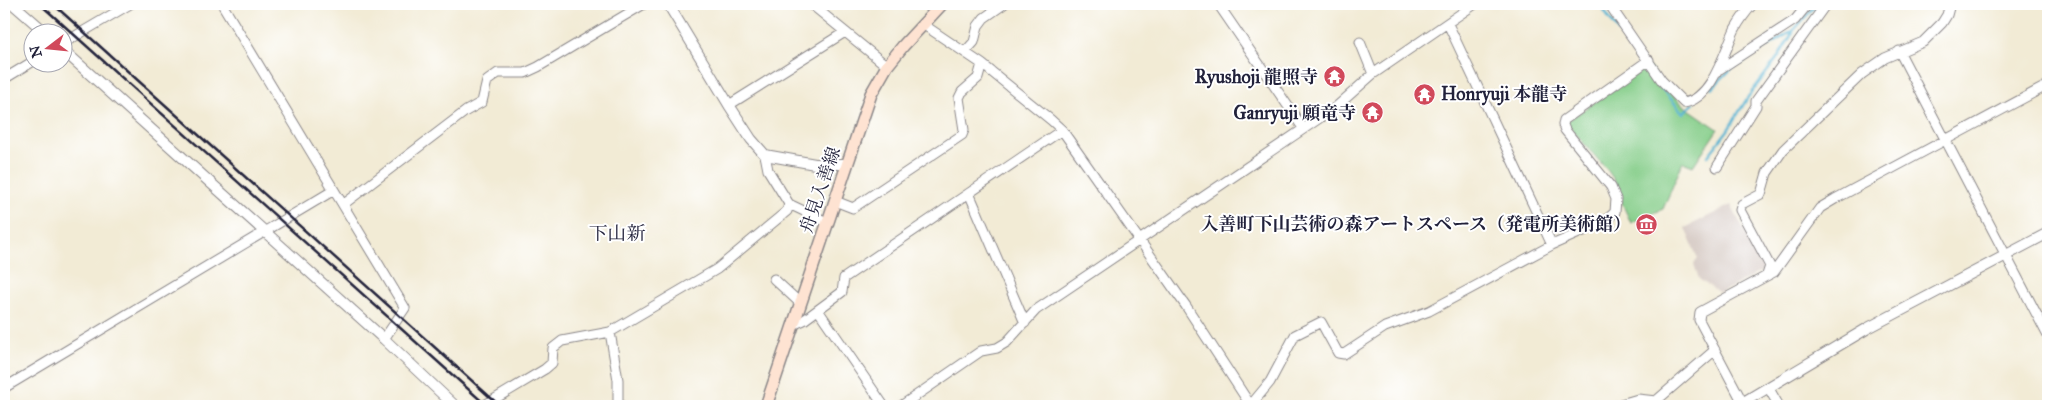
<svg xmlns="http://www.w3.org/2000/svg" width="2052" height="410" viewBox="0 0 2052 410" font-family="'IM FELL Great Primer','Noto Serif JP',serif">
  <style>
    .industrial { fill: #cfc1ba }
    .green { fill: #86ce8a; stroke: #547862 }
    .lines { fill: none; stroke-linecap: round; stroke-linejoin: round }
    .stream { stroke: #53b2d2; stroke-width: 2.5 }
    .minor-casing { stroke: #8a8688; stroke-width: 11 }
    .tertiary-casing { stroke: #8a8688; stroke-width: 12 }
    .secondary-casing { stroke: #8a8688; stroke-width: 14 }
    .minor { stroke: #fff; stroke-width: 9 }
    .tertiary { stroke: #fff; stroke-width: 10 }
    .secondary { stroke: #fee3d2; stroke-width: 11 }
    .rail { stroke: #22223b; stroke-width: 2.5 }
    .labels { text-anchor: middle; stroke-width: 4; stroke-linejoin: round; paint-order: stroke }
    .poi-label { font-size: 18px; font-weight: bold; fill: #22223b; stroke: #fff; text-anchor: end }
    .street-label { font-size: 18px; fill: #22223b; stroke: #fff }
    .neighbourhood-label { font-size: 19px; fill: #22223b; stroke: #fff }
  </style>
  <rect width="100%" height="100%" fill="#fff"/>
  <filter id="ink" filterUnits="userSpaceOnUse"><feTurbulence type="fractalNoise" baseFrequency=".02" numOctaves="2"/><feDisplacementMap in="SourceGraphic" scale="10" xChannelSelector="R" yChannelSelector="G"/><feConvolveMatrix kernelMatrix="1 2 1 2 8 2 1 2 1" color-interpolation-filters="sRGB"/></filter>
  <filter id="wash" filterUnits="userSpaceOnUse"><feTurbulence type="fractalNoise" baseFrequency=".0096" numOctaves="4" result="noise"/><feDisplacementMap in="SourceGraphic" scale="20" xChannelSelector="R" yChannelSelector="G"/><feGaussianBlur stdDeviation="1.12" result="paint"/><feColorMatrix in="noise" values="0 0 0 0 0 0 0 0 0 0 0 0 0 0 0 0 0 1.4 0 .05"/><feComposite in="paint" operator="in"/></filter>
  <g filter="url(#wash)">
    <rect width="100%" height="100%" fill="#f2ebd5"/>
    <path class="industrial" d="M1731,205l33,65 -44,23 -21,-14 -5,-15 4,-5 -13,-31z"/>
    <path class="green" d="M1648,66l35,39 35,24 -25,37 -10,-4 -20,47 -32,14 -10,-22 -4,-17 -9,-13 -41,-47v-3z"/>
    <g class="lines">
      <path class="stream" d="M1599,4l50,70 34,39 11,-10
        M1233,5l3,-1
        M1712,88l19,-19 63,-39 23,-26
        M1708,156l20,-26 20,-33 31,-41 14,-24"/>
    </g>
  </g>
  <g filter="url(#ink)">
    <g class="lines">
      <defs>
        <path id="minor" d="M222,4l183,304 -21,31
          M811,4l76,62
          M1218,4l85,124
          M1609,4l53,77 22,22c29,-5 40,-51 51,-74 5,-9 11,-17 18,-25
          M1448,24l104,221
          M924,25l58,39 69,56 11,10 124,176 65,100
          M1360,42l13,32
          M62,44l68,-40
          M1899,51l149,285
          M965,52l9,-10 4,-16 6,-8 20,-14
          M1720,69l75,-49 13,-16
          M4,79l28,-17
          M729,105l116,-73
          M1717,167l39,-61v-5l70,-97
          M969,193l56,130
          M835,201l18,7 109,-73 2,-5 -5,-32 3,-6 16,-14 4,-14
          M344,204l122,-93 16,-9 5,-21 11,-8h27l13,-6 106,-63
          M789,204l38,18
          M1767,275l3,-9 -30,-56 2,-6 19,-10 6,-21 16,-23 79,-76 23,-16 38,-16 19,-19 5,-8 3,-11
          M774,279l26,24
          M818,310l66,96
          M793,325l11,-5 38,-28 2,-14 218,-148
          M610,332l8,48v26
          M1768,387l11,19
          M4,388l330,-198
          M1743,403l-44,-83 1,-8 74,-40 46,-64 15,-9 213,-114
          M483,406l62,-37 7,-6 1,-15 9,-7 48,-9 107,-63 70,-58 2,-7 -21,-34 -3,-15
          M901,406l80,-55 16,-3 10,-6 29,-32 300,-203 37,-33 102,-70
          M1250,406l20,-24 25,-47 26,-13 17,31 6,1 41,-27 44,-16 123,-66 52,-23 11,-10 1,-13 -5,-12 -46,-57 -2,-5 1,-5 85,-60
          M1614,406l24,-7 18,2 59,-51"/>
        <path id="tertiary" d="M13,4l32,28
          M668,4l61,101 22,34 14,16 50,9h32
          M62,49l322,290 71,67
          M1737,406l131,-78 180,-95"/>
        <path id="secondary" d="M766,406l105,-312 16,-28 16,-20 39,-42"/>
      </defs>
      <use href="#minor" class="minor-casing"/>
      <use href="#tertiary" class="tertiary-casing"/>
      <use href="#secondary" class="secondary-casing"/>
      <use href="#minor" class="minor"/>
      <use href="#tertiary" class="tertiary"/>
      <use href="#secondary" class="secondary"/>
      <path class="rail" d="M40,4l447,402
        M53,4l447,402"/>
    </g>
  </g>
  <defs>
    <symbol id="temple-disc" viewBox="-11 -11 22 22"><circle r="9.5" fill="#d1495b" stroke="#fff"/><path d="M0-6L5-2H3V0L6.5 2.5H4V6H1.5V3h-3V6H-4V2.5H-6.5L-3 0V-2H-5Z" fill="#fff"/></symbol>
    <symbol id="museum-disc" viewBox="-11 -11 22 22"><circle r="9.5" fill="#d1495b" stroke="#fff"/><path d="M0-6L6-3V-2H-6V-3ZM-5-1h2V3h-2ZM-1-1h2V3h-2ZM3-1h2V3H3ZM-6 4H6V6H-6Z" fill="#fff"/></symbol>
  </defs>
  <g fill-rule="evenodd">
    <use href="#temple-disc" x="1322" y="64" width="25" height="25"/>
    <use href="#temple-disc" x="1412" y="82" width="25" height="25"/>
    <use href="#temple-disc" x="1360" y="100" width="25" height="25"/>
    <use href="#museum-disc" x="1634" y="212" width="25" height="25"/>
  </g>
  <g class="labels">
    <g class="poi-label">
      <text x="1318" y="83">Ryushoji 龍照寺</text>
      <text x="1441" y="100" text-anchor="start">Honryuji 本龍寺</text>
      <text x="1356" y="119">Ganryuji 願竜寺</text>
      <text x="1631" y="230">入善町下山芸術の森アートスペース（発電所美術館）</text>
    </g>
    <g class="street-label">
      <text transform="translate(820 190) rotate(-71)" y="6">舟見入善線</text>
    </g>
    <g class="neighbourhood-label">
      <text x="617" y="240">下山新</text>
    </g>
  </g>
  <rect width="2052" height="410" fill="none" stroke="#fff" stroke-width="20"/>
  <g transform="translate(48 48) rotate(254)"><circle r="24" fill="#ffffff" stroke="#a7a7b1"/>
  <path d="M0-4L9 19L0 12L-9 19Z" fill="#d1495b"/>
  <text y="-8" font-size="14" font-weight="bold" text-anchor="middle" fill="#22223b">N</text>
  </g>
</svg>
